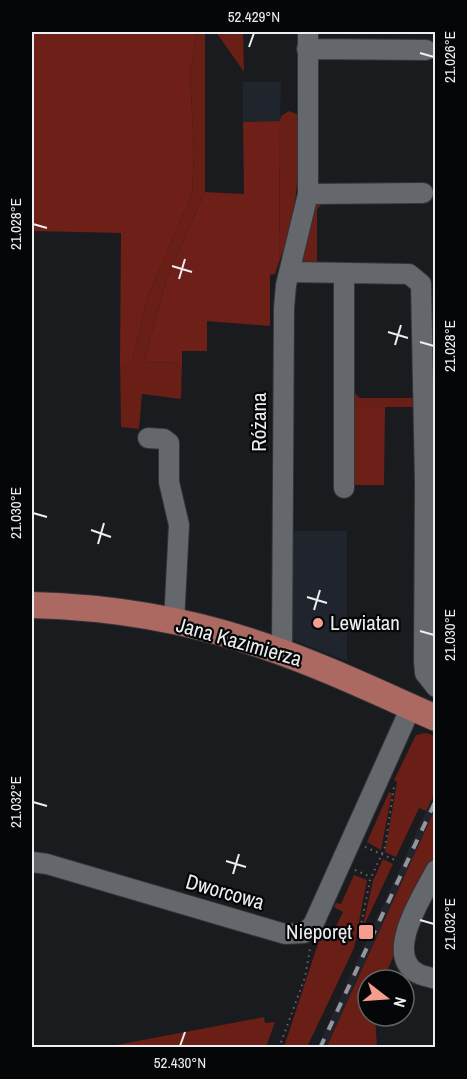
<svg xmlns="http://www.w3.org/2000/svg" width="467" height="1079" viewBox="0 0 467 1079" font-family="'Archivo Narrow',sans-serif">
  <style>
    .built { fill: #20252d }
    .green { fill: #691e16 }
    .forest { fill: #6e1f17 }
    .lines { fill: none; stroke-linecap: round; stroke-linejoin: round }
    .minor-casing { stroke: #333437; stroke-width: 22 }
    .major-casing { stroke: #333437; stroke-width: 28 }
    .path { stroke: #66686c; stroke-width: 2; stroke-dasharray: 1.5 4.5; stroke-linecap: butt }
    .minor { stroke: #64676b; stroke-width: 20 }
    .major { stroke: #ab6961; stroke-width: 26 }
    .rail { stroke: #949699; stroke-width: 4; stroke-dasharray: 10 10; stroke-linecap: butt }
    .ticks { fill: none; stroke: #eceef1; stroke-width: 2 }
    .poi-dot { fill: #f59d8f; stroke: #050607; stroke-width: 2 }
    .labels { text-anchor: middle; stroke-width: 4.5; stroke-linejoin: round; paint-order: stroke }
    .street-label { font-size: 21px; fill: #eceef1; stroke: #050607 }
    .poi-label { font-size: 21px; fill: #eceef1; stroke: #050607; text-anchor: start }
    .neatline { fill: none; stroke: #eceef1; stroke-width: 2 }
    .ticks-label { font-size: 15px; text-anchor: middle; fill: #eceef1 }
  </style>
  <rect width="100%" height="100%" fill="#191b1f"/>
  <path class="built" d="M243,82h38l-1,39 -37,1z
    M291,531h56v130l-57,-22z
    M435,792v17l-109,238 -9,1z"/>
  <path class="green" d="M197,32h8v160l-39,89 -22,81 38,1 -1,36 -39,-5 -3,35 -18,-2 -1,-65h12l15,-63 45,-106 2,-38 -4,-82z
    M216,32h27l1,40z
    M289,111l10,4c-1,55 1,95 -20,147l1,-141 1,-5z
    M320,202h4l-7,7v59l-18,-4 16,-58z
    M349,388l11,10h57v9h-60l-8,11z
    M426,733l9,3v56l-9,19 -7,-3 -23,49 -11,-5 12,-70 -3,-2 22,-45z
    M389,792l3,1 -11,57 -14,-8z
    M435,809v54l-52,117h-15v36h7l2,31 -51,1z
    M383,859l10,5 -31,66 11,-49z
    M354,875l13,5 -13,68 -47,99h-23l40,-122 10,5 9,-18 -9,-5 2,-4 5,1z
    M264,1017l1,6 10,-1 -9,25h-160z"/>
  <path class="forest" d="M32,32h165l-7,41 4,82 -2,38 -45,106 -15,63h-12l1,-129 -89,-2z
    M280,121l-1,141 -4,12 -5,1v51l-63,-5v30h-25v12l-38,-1 22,-81 39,-89 39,2 -1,-72z
    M357,407h28l-1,78h-35v-67z"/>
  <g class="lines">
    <defs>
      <path id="minor" d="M307,49l119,1
        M308,194l115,-1
        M290,272l119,2 12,10 4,199 -1,178 1,12 11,14
        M148,438l16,1 5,4v39l10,43 -5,97
        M344,488v-214
        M282,652l2,-344 2,-23 22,-91v-162
        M32,862l15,2 238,70 19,-1 9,-8 98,-218
        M436,870c-12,24 -53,84 -19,103 5,3 13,4 19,6"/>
      <path id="major" d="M32,605c77,2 158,15 232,41 59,20 115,47 172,72"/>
    </defs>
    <use href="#minor" class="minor-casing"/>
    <use href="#major" class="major-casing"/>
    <path class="path" d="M365,847l30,13
      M355,870l16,7
      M358,940l12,-60 15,-33 9,-60
      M279,1048l26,-71 5,-28"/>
    <use href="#minor" class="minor"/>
    <use href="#major" class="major"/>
    <path class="rail" d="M320,1048l116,-248"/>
  </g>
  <path class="ticks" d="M249,47l5,-14M420,53l14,4M33,224l14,4M172,266l20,6M179,279l6,-20M388,332l20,6M420,342l14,4M395,345l6,-20M33,513l14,4M91,530l20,7M98,544l6,-21M307,597l20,6M314,610l6,-20M420,631l14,4M33,802l14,4M226,861l20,6M233,874l6,-20M420,920l14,4M180,1046l5,-14"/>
  <g class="poi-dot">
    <circle cx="318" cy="623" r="6"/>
    <rect x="358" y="924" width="16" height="16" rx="3"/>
  </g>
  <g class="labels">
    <g class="street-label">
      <text transform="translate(259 422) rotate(-90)" y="7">Różana</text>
      <text transform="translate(239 642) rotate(16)" y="7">Jana Kazimierza</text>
      <text transform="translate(225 892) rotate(16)" y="7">Dworcowa</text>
    </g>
    <g class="poi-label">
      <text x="330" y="630">Lewiatan</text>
      <text x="352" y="939" text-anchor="end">Nieporęt</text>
    </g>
  </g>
  <rect width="467" height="1079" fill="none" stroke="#050607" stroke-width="66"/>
  <g transform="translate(386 998) rotate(107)"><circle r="28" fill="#050607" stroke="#616365" stroke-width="1.5"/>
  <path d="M0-4.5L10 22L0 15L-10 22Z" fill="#f59d8f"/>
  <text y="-9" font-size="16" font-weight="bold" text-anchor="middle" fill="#eceef1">N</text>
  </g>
  <rect x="33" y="33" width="401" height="1013" class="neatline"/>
  <g class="ticks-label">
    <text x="254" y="22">52.429°N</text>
    <text transform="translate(450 57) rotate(-90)" y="5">21.026°E</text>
    <text transform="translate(16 224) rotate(-90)" y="5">21.028°E</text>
    <text transform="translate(450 346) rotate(-90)" y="5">21.028°E</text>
    <text transform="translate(16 513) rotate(-90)" y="5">21.030°E</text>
    <text transform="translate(450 635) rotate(-90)" y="5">21.030°E</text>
    <text transform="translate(16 802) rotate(-90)" y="5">21.032°E</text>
    <text transform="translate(450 924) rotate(-90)" y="5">21.032°E</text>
    <text x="180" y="1068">52.430°N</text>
  </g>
</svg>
